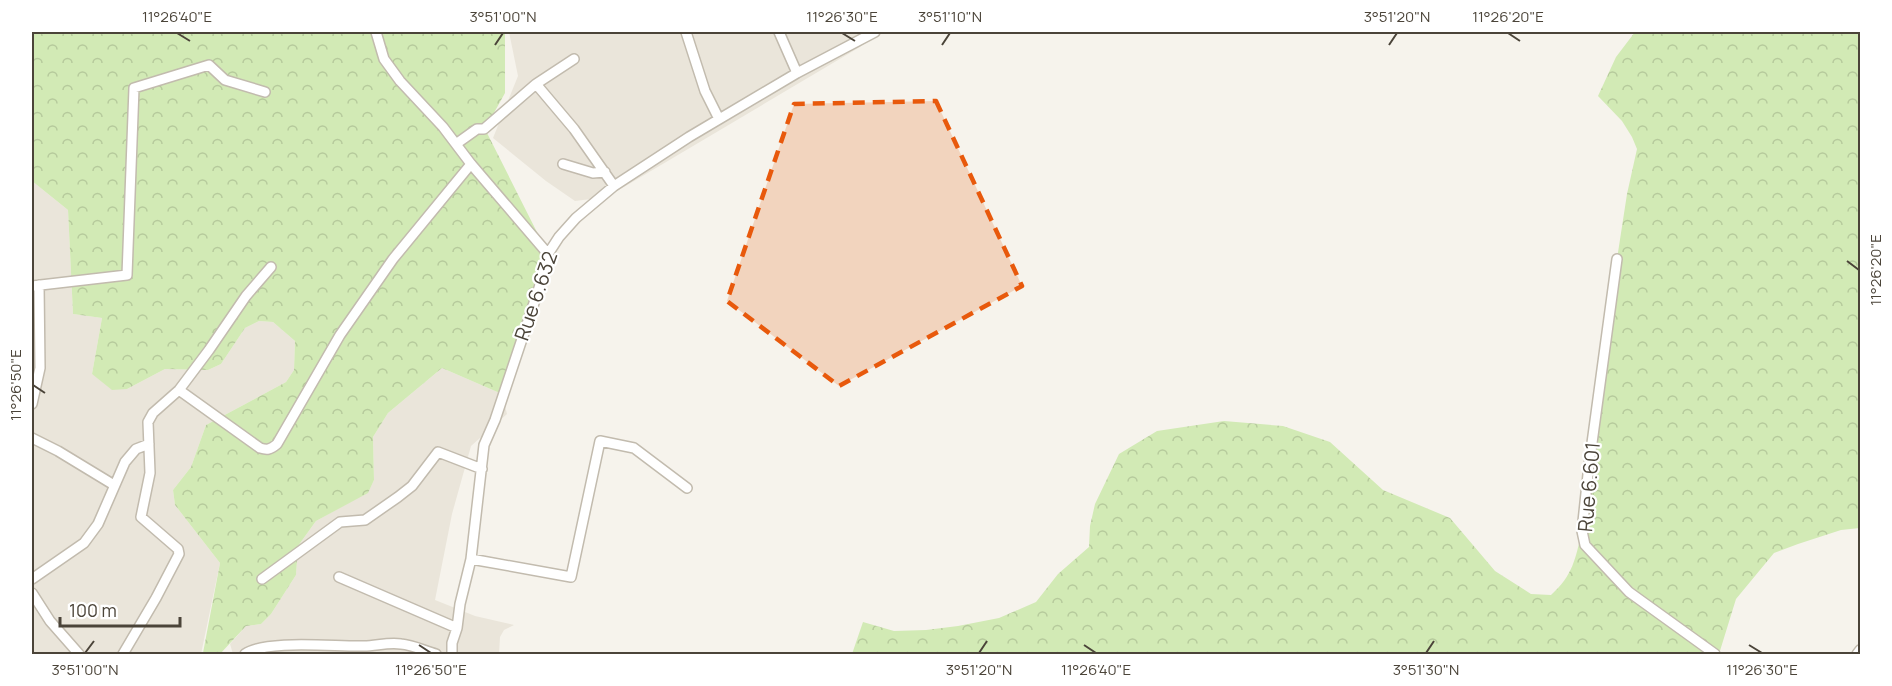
<svg xmlns="http://www.w3.org/2000/svg" width="1892" height="686" viewBox="0 0 1892 686" font-family="Manrope,sans-serif">
  <style>
    .residential { fill: #eae5da }
    .forest { fill: url(#forest-crowns) }
    .lines { fill: none; stroke-linecap: round; stroke-linejoin: round }
    .minor-casing { stroke: #c2bbae; stroke-width: 12 }
    .minor { stroke: #fff; stroke-width: 9 }
    .marked { fill: #e8590c; fill-opacity: 0.2; stroke: #e8590c; stroke-width: 4.5; stroke-dasharray: 12 8; stroke-linejoin: round }
    .ticks { fill: none; stroke: #4b4439; stroke-width: 2 }
    .labels { text-anchor: middle; stroke-width: 4.5; stroke-linejoin: round; paint-order: stroke }
    .street-label { font-size: 20px; fill: #4b4439; stroke: #fff }
    .neatline { fill: none; stroke: #4b4439; stroke-width: 2 }
    .ticks-label { font-size: 15px; text-anchor: middle; fill: #4b4439 }
  </style>
  <defs>
    <pattern id="forest-crowns" width="20" height="18" patternUnits="userSpaceOnUse" patternTransform="scale(1.5)"><rect width="20" height="18" fill="#d2eab5"/><path d="M2 6a3 3 0 1 1 6 0M12 15a3 3 0 1 1 6 0" fill="none" stroke="#b6ca9c"/></pattern>
  </defs>
  <rect width="100%" height="100%" fill="#f6f3ec"/>
  <path class="residential" d="M509,32h368l-17,15 -253,150 -32,4 -29,-20 -53,-43 25,-62z
    M32,181l36,29 5,104 29,4 -10,56 35,15 38,-20 43,1 13,-6 24,-36 14,-7 14,1 22,19 -1,29 -8,12 -80,43 -15,42 -18,23 2,15 45,58 -19,91h-169z
    M442,368l60,26 5,20 -36,32 -19,68 -17,86 40,16 39,9 -10,5 -4,7 -1,17h-266l-3,-10 16,-18 15,-2 10,-10 25,-39 2,-29 18,-25 52,-29 6,-12 -1,-43 15,-24z"/>
  <path class="forest" d="M32,32h473v61l-20,36 63,125 -46,140 -60,-26 -54,45 -15,24 1,43 -6,13 -52,28 -18,25 -2,29 -25,39 -10,10 -15,2 -26,28 -17,-1 17,-90 -45,-58 -2,-15 18,-23 15,-42 80,-43 8,-12 1,-29 -22,-19 -14,-1 -14,7 -24,36 -13,6 -43,-1 -38,20 -15,1 -20,-16 10,-56 -29,-4 -5,-104 -36,-29z
    M1635,32h225v496l-19,2 -43,14 -24,9 -38,46 -17,55h-867l11,-32 31,9 32,-1 32,-4 41,-8 37,-16 22,-28 31,-27 1,-21 5,-22 24,-50 38,-23 67,-10 59,5 47,16 53,48 67,28 45,53 36,23 20,1c22,-20 24,-35 31,-64l35,-272 10,-65 10,-45 -5,-12 -10,-16 -24,-25 18,-39z"/>
  <g class="lines">
    <defs>
      <path id="minor" d="M376,32l8,27 16,22 43,46 28,37 77,90
        M686,32l19,59 14,28
        M779,32l18,41
        M536,84l38,45 40,57
        M456,144l21,-15h7l52,-45 38,-25
        M563,164l30,9 12,-1
        M1617,259l-28,206 -7,66 3,14 44,47 86,62
        M32,286l95,-11 7,-187 75,-23 16,15 40,12
        M179,390l81,58c7,2 10,2 17,-4l63,-109 53,-76 78,-95
        M32,404l8,-36 -1,-83
        M32,438l26,13 56,34
        M471,559l100,18 29,-136 34,7 53,40
        M339,577l118,51
        M32,579l52,-36 14,-19 27,-62 11,-13 13,-5
        M262,579l78,-57 25,-2 33,-23 14,-11 26,-34 44,17
        M32,593l18,28 29,33
        M123,654l33,-56 23,-44 -1,-5 -37,-32 9,-44 -2,-51 5,-9 26,-23 30,-40 37,-54 25,-29
        M245,654c22,-15 91,-7 119,-8 12,0 24,-4 37,-2 12,1 24,7 35,10
        M452,654v-11l5,-15 3,-24 11,-45 13,-114 11,-25 51,-153 2,-13 11,-17 17,-19 38,-32 75,-49 108,-64 78,-41
        M1857,654l3,-4"/>
    </defs>
    <use href="#minor" class="minor-casing"/>
    <use href="#minor" class="minor"/>
  </g>
  <path class="marked" d="M936,101l86,185 -183,100 -112,-85 67,-197z"/>
  <path class="ticks" d="M177,33l13,8M842,33l13,8M1508,33l12,8M495,45l8,-12M942,45l8,-12M1389,45l8,-12M1847,261l12,9M33,385l12,8M419,645l12,8M1084,645l12,8M1749,645l13,8M85,653l9,-12M979,653l8,-12M1426,653l8,-12"/>
  <g class="labels">
    <g class="street-label">
      <text transform="translate(536 296) rotate(-71)" y="7">Rue 6.632</text>
      <text transform="translate(1589 487) rotate(-85)" y="7">Rue 6.601</text>
    </g>
  </g>
  <rect width="1892" height="686" fill="none" stroke="#ffffff" stroke-width="66"/>
  <path d="M60 617v9h120v-9" fill="none" stroke="#4b4439" stroke-width="3"/>
  <text x="69" y="617" font-size="18" fill="#4b4439" stroke="#ffffff" stroke-width="4.5" paint-order="stroke">100 m</text>
  <rect x="33" y="33" width="1826" height="620" class="neatline"/>
  <g class="ticks-label">
    <text x="177" y="22">11°26'40"E</text>
    <text x="503" y="22">3°51'00"N</text>
    <text x="842" y="22">11°26'30"E</text>
    <text x="950" y="22">3°51'10"N</text>
    <text x="1397" y="22">3°51'20"N</text>
    <text x="1508" y="22">11°26'20"E</text>
    <text transform="translate(1876 270) rotate(-90)" y="5">11°26'20"E</text>
    <text transform="translate(16 385) rotate(-90)" y="5">11°26'50"E</text>
    <text x="85" y="675">3°51'00"N</text>
    <text x="431" y="675">11°26'50"E</text>
    <text x="979" y="675">3°51'20"N</text>
    <text x="1096" y="675">11°26'40"E</text>
    <text x="1426" y="675">3°51'30"N</text>
    <text x="1762" y="675">11°26'30"E</text>
  </g>
</svg>
